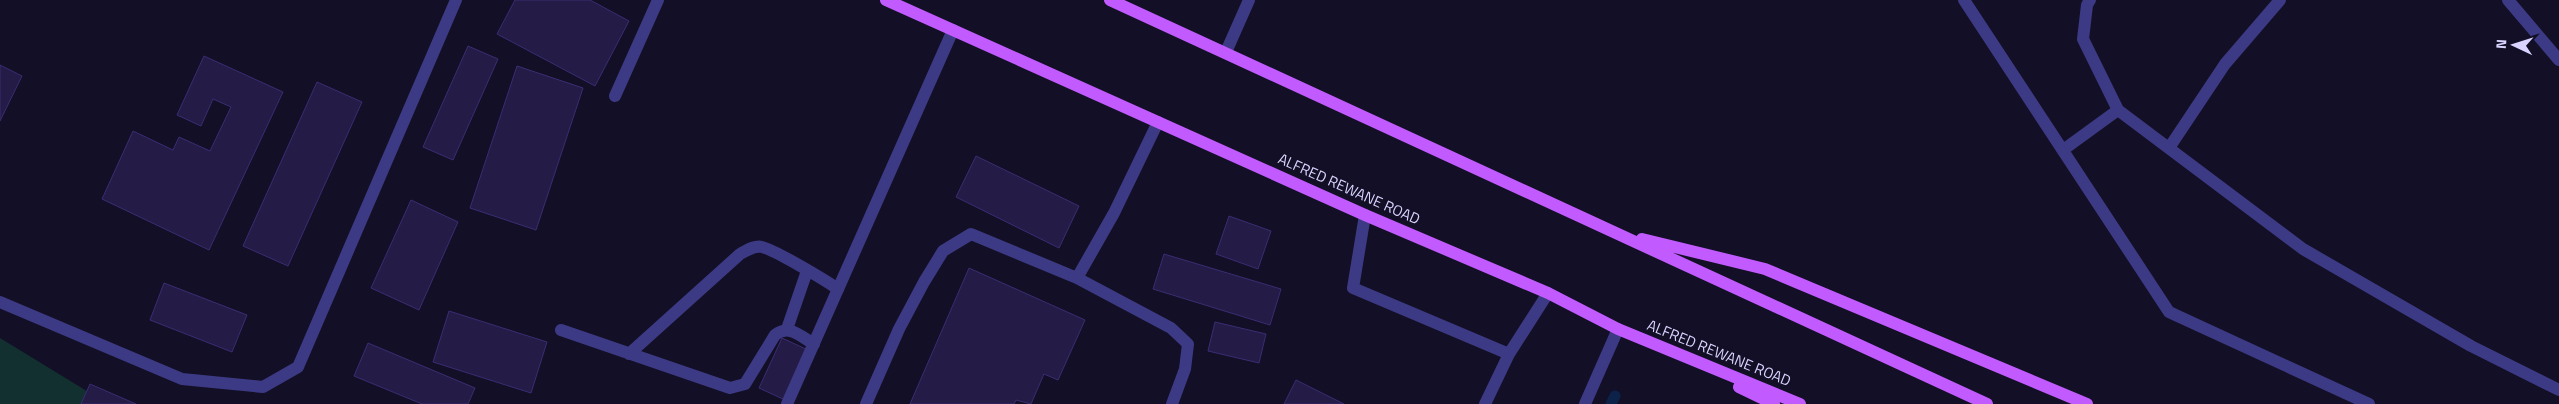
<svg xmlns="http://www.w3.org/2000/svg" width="2559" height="404" viewBox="0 0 2559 404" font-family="'Titillium Web',sans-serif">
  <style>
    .green { fill: #12302f }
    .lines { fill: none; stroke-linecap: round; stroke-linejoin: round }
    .stream { stroke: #0c2248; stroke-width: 11 }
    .building { fill: #241b47; stroke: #3b2d73 }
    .service { stroke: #3d3a85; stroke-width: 12 }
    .minor { stroke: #3d3a85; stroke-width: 12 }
    .primary { stroke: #c25bff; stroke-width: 12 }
    .labels { text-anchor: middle; stroke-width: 5; stroke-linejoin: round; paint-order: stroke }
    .street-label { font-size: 15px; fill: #d9d4ff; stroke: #130f26 }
  </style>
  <rect width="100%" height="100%" fill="#130f26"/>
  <path class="green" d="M0,338l108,66h-108z"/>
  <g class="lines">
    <path class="stream" d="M1611,404l4,-8"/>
  </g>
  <path class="building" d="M515,0h75l39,21 -34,65 -98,-52z
    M468,46l30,13 -45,101 -30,-13z
    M204,56l79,36 -74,158 -107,-51 31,-68 40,19 6,-13 31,14 21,-44 -18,-8 -12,27 -24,-11z
    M0,65l22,11 -22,45z
    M517,66l66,22 -47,142 -66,-22z
    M317,82l45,20 -74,164 -45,-20z
    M976,156l103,50 -20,42 -103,-51z
    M411,200l47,22 -39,88 -48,-22z
    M1229,216l42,15 -13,38 -42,-15z
    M1164,254l117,35 -11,36 -117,-36z
    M969,268l116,52 -27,60 -14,-6 -13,30 -15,-4 -2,4h-104z
    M164,283l83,32 -15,37 -82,-32z
    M449,311l98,31 -16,51 -98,-31z
    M1215,322l51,12 -7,29 -51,-12z
    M782,338l26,12 -23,50 -26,-12z
    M368,343l107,45 -7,16h-46l-68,-28z
    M1296,380l48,24h-60z
    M90,384l46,20h-55z"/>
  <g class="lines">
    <path class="service" d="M2508,0l51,60
      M1226,52l23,-52
      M615,96l43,-96
      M2118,110l185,139 168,97 88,44
      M2169,148l56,-84 55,-64
      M2063,150l55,-40 -35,-71 4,-34 3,-5
      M1365,215l-12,73 156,66
      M1077,278l37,-65 44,-91
      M787,329l20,-58
      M561,330l169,58 15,-4 30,-49c14,-11 25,1 39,9
      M629,354l111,-100c6,-3 14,-9 22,-7 13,3 63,33 76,42
      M866,404l33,-75 25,-47 19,-31 28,-17 106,44 94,50 17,16 -3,25 -13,35
      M1485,404l24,-50 39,-61"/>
    <path class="minor" d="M1964,0l205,312 200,92
      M0,302l182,77 81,8 35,-20 158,-367
      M787,404l166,-374
      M1585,404l33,-75"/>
    <path class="primary" d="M886,0l479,215 183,78 70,36 182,75
      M1110,0l877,404
      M1642,239l123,30 322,135
      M1739,387l35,17"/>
  </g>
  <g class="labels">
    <g class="street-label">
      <text transform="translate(1349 189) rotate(24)" y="5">ALFRED REWANE ROAD</text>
      <text transform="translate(1719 353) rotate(22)" y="5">ALFRED REWANE ROAD</text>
    </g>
  </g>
  <g transform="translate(2514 45) rotate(274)" stroke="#130f26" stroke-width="4" paint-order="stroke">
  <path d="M0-4L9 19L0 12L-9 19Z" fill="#d9d4ff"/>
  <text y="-8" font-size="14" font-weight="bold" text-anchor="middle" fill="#d9d4ff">N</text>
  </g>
</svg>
